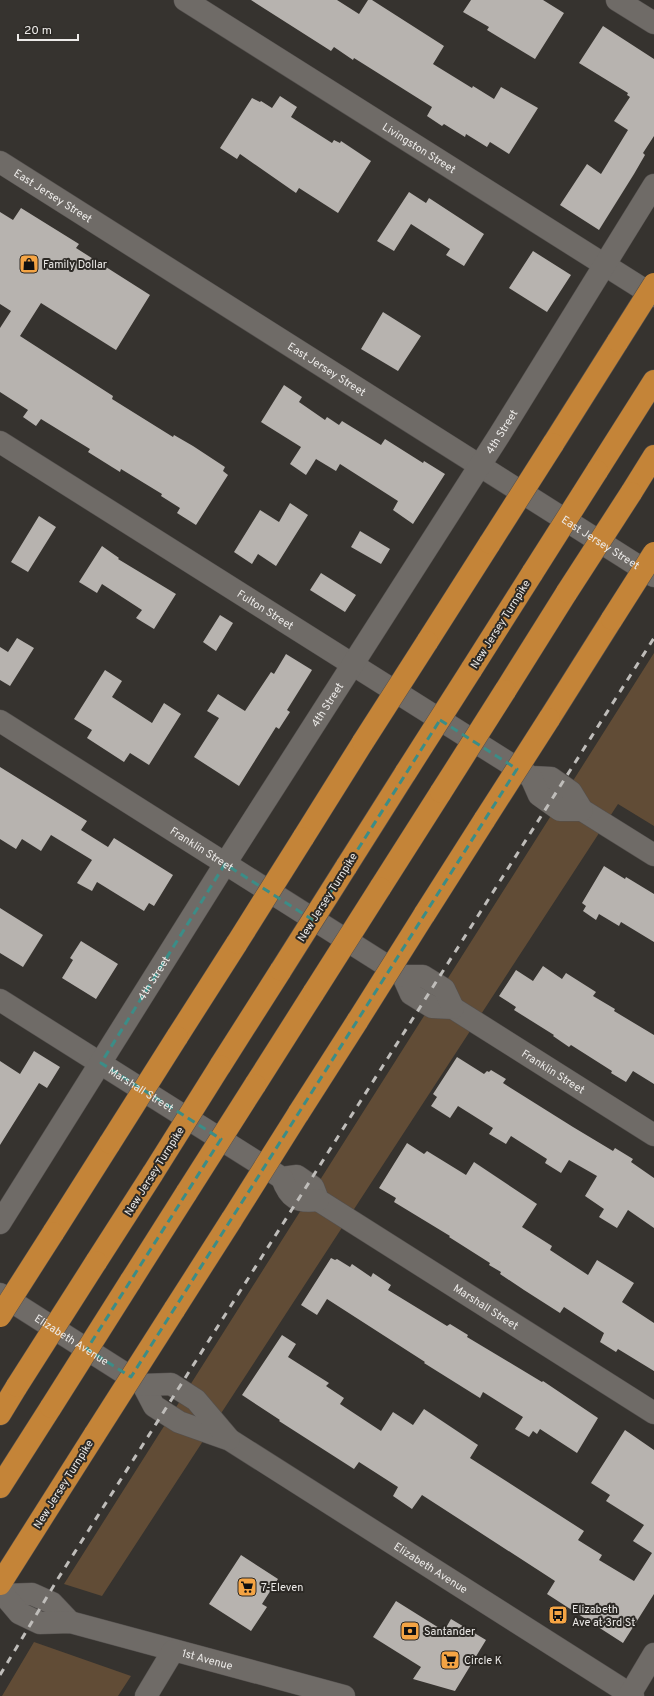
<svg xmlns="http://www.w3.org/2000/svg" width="654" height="1696" viewBox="0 0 654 1696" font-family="Overpass,sans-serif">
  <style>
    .green { fill: #614c36 }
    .building { fill: #b7b3af }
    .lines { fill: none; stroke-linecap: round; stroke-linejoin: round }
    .minor-casing { stroke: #54504e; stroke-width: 23 }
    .highway-casing { stroke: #54504e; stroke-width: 23 }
    .minor { stroke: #6f6b67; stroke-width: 22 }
    .highway { stroke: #c48438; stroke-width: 22 }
    .rail { stroke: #bfbdba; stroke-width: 3; stroke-dasharray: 7 7; stroke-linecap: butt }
    .highway-bridge-casing { stroke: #54504e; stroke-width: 23; stroke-linecap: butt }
    .highway-bridge { stroke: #c48438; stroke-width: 22 }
    .marked { fill: none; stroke: #3b8d87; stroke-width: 3; stroke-dasharray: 8 5; stroke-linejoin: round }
    .labels { text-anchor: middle; stroke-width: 4; stroke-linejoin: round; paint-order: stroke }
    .street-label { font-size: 11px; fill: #edebe9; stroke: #2c2925 }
    .poi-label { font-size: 11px; fill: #edebe9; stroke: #2c2925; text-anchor: start }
  </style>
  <rect width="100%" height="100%" fill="#36332f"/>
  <path class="green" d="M654,653v173l-36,-22 -516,792 -38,-12z
    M34,1642l97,34 -13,20h-116z"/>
  <path class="building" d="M251,0h86l22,14 9,-14h4l72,46 -11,18 39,24 1,-2 21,13 7,-12 37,21 -29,46 -19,-12 -3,5 -21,-13 -1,3 -21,-13 -2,2 -15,-10 5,-9 -78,-49 -1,2 -19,-13 -3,4z
    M471,0h72l21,13 -29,46 -48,-29 2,-3 -26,-15z
    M603,26l51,33v77l-11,17 2,2 -11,19 -35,56 -39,-25 27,-41 14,10 27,-44 -14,-9 16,-24 -3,-2 1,-2 -49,-30z
    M280,96l17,11 -6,10 41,26 2,-3 6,3 1,-2 30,20 -33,52 -39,-25 -3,5 -56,-39 -3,5 -17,-11 32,-50 8,4 1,-1 11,7z
    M409,192l17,11 3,-5 55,36 -20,32 -18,-11 4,-6 -39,-25 -17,27 -17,-10z
    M21,208l58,36 -3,4 74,47 -34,55 -75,-47 -21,33 93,60 -1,3 61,38 1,-2 19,11 32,21 -2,4 5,4 -32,50 -19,-12 3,-5 -19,-12 1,-2 -41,-25 -1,3 -32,-20 2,-3 -18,-11 -31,-19 -5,7 -13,-9 5,-7 -28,-18v-64l11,-17 -11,-7v-92l13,8z
    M533,251l38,24 -24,37 -38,-24z
    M383,312l38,24 -23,35 -37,-22z
    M284,385l18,12 -3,5 26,18 2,-3 12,8 3,-4 39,24 4,-6 38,24 1,-2 21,13 -32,50 -20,-14 5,-9 -58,-37 -4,7 -20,-12 -10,16 -16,-11 11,-17 -40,-25z
    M290,503l18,12 -32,51 -18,-12 -6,10 -18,-12 26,-42 19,12z
    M39,516l17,11 -28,45 -17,-10z
    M360,531l30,18 -9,15 -30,-17z
    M102,546l17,12 -1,1 58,35 -22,35 -18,-11 6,-8 -40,-26 -5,9 -18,-11z
    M321,573l35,22 -11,17 -35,-22z
    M220,615l13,8 -17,28 -13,-9z
    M17,638l17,10 -24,38 -10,-6v-33l8,5z
    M286,654l26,16 -25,40 3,2 -11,17 -3,-2 -37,59 -45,-29 25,-39 -12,-7 11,-17 27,17 26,-39 3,2z
    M105,670l17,11 -10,16 40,26 12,-20 17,11 -32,51 -19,-12 -6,9 -37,-24 5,-8 -18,-11z
    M0,767l87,54 -6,9 27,17 6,-9 59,37 -19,31 -5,-3 -5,8 -47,-29 -5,9 -15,-8 15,-23 -41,-25 -10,16 -19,-12 -6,10 -16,-10z
    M604,866l21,13 1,-2 28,17v48l-33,-20 -2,4 -20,-12 -3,6 -13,-9 3,-5 -4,-3z
    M0,908l43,27 -20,32 -23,-14z
    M81,941l37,23 -22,35 -34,-21 11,-18 -3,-2z
    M543,966l19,13 4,-6 30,19 -3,4 22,13 -1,2 40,24v49l-21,-13 -7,11 -15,-9 1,-2 -41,-26 -2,2 -16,-11 1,-1 -40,-25 2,-3 -17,-11 17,-26 17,11z
    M34,1051l26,16 -13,21 -8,-5 -39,62v-84l20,13z
    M457,1057l27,17 3,-3 2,1 2,-2 15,9 -3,4 70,44 40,24 2,-3 18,11 -2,3 23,16v50l-26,-18 -11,18 -18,-11 5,-8 -19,-13 12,-20 -28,-16 -8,13 -16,-10 2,-4 -36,-23 -5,8 -17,-10 4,-6 -35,-22 -8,12 -19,-12 6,-9 -4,-3z
    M407,1143l17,11 3,-3 39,24 8,-13 63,42 -15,23 30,19 -2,4 38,25 9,-15 37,23 -12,19 32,21v48l-36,-22 -2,3 -16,-10 4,-9 -40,-26 -4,6 -36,-23 -24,-16 1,-2 -12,-7 1,-2 -41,-26 1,-1 -56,-34 2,-4 -17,-10z
    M331,1258l4,2 2,-1 13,8 2,-3 19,13 2,-4 18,12 -3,5 59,36 3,-2 18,11 -1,2 75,45 1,-1 55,37 -21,35 -37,-24 -3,5 -4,-3 -4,6 -14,-8 8,-12 -40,-25 -3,6 -56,-35 1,-1 -98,-63 -10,16 -16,-10z
    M282,1335l14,9 -8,13 41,26 -3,3 18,12 -4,6 41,27 12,-19 20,13 11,-16 54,36 -8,13 114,73 -6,9 24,15 -3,5 35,21 18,-28 -19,-12 11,-16 -38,-24 4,-6 -19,-12 34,-53 29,20v144l-31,49 -76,-49 8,-13 -133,-86 -10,14 -19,-13 5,-9 -39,-25 -5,7 -75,-48 1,-1 -38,-25z
    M241,1555l37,24 -16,25 5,3 -16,24 -42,-27z
    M396,1601l48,30 7,-12 35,21 -31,51 -42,-12 8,-12 -48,-30z"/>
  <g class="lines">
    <defs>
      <g id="minor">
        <path id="s1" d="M185,0l469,296"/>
        <path d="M617,0l37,23"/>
        <path id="s2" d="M0,162l654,414"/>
        <path id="s3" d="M0,442l531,335 20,1 20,14 11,18 72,45"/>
        <path id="s4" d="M0,721l403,255 8,18 21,13 21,1 201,127"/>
        <path d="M531,777l8,18 21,15h22"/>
        <path d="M403,976h20l21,13 9,19"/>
        <path id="s5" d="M0,1000l282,178 15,-2 16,11 5,13 336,213"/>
        <path d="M282,1178c7,20 15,25 36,22"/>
        <path id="s6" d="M0,1223l225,-359 275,-430 154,-249"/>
        <path id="s7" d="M0,1294l143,91 11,21 25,16 51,18 403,256"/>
        <path d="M143,1385l28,-1 25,16 33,39"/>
        <path d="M0,1593l4,2 28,-1 20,9 18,19"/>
        <path id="s8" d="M4,1595l15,18 21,10 30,-1 274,74"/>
        <path d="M146,1696l27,-45"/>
        <path d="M629,1696l25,-42"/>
      </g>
      <path id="highway" d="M553,444l65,-103
        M597,471l57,-90
        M631,493l23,-37
        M427,642l63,-99
        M471,670l62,-98
        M505,691l62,-99
        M549,719l63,-100
        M303,838l60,-96
        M346,867l60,-95
        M380,888l61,-96
        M424,915l61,-96
        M177,1037l60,-94
        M220,1066l61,-96
        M255,1085l59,-93
        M298,1114l60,-94
        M53,1233l57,-90
        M96,1262l57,-89
        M130,1282l57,-90
        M174,1310l58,-91
        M0,1414l17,-28
        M0,1487l51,-80
        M0,1584l95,-150"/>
    </defs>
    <use href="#minor" class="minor-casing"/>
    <use href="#highway" class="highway-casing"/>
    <use href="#minor" class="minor"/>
    <use href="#highway" class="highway"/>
    <path class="rail" d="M0,1675l59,-98 595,-939"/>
    <defs>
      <path id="highway-bridge" d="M618,341l36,-57
        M490,543l63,-99
        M533,572l64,-101
        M567,592l64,-99
        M612,619l42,-66
        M363,742l64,-100
        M406,772l65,-102
        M441,792l64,-101
        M485,819l64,-100
        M237,943l66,-105
        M281,970l65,-103
        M314,992l66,-104
        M358,1020l66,-105
        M110,1143l67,-106
        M153,1173l67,-107
        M187,1192l68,-107
        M232,1219l66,-105
        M0,1316l53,-83
        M17,1386l79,-124
        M51,1407l79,-125
        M95,1434l79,-124"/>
    </defs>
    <use href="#highway-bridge" class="highway-bridge-casing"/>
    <use href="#highway-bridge" class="highway-bridge"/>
  </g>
  <path class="marked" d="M440,720l77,49 -386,608 -44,-28 134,-210 -120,-76 124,-199 88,56z"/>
  <defs>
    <symbol id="shop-square" viewBox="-11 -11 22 22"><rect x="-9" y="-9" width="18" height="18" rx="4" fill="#f4a444" stroke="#2c2925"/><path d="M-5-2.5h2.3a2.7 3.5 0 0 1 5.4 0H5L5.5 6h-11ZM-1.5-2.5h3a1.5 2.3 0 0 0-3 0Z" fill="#111"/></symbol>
    <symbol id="supermarket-square" viewBox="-11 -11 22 22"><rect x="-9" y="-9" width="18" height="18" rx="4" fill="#f4a444" stroke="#2c2925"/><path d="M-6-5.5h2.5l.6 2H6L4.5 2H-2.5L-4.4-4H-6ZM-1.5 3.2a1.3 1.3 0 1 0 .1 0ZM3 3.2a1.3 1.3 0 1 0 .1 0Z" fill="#111"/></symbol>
    <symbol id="bus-square" viewBox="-11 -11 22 22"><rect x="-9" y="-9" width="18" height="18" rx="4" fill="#f4a444" stroke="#2c2925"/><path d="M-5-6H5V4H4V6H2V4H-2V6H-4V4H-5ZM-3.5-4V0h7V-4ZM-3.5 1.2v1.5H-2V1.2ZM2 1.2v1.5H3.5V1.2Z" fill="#111"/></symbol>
    <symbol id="bank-square" viewBox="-11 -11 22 22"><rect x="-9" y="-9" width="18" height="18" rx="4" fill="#f4a444" stroke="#2c2925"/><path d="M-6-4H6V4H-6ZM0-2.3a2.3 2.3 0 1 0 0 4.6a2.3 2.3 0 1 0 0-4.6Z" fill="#111"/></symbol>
  </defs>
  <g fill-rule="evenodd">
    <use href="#shop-square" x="18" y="253" width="22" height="22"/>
    <use href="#supermarket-square" x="236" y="1576" width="22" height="22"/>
    <use href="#bus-square" x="547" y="1604" width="22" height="22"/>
    <use href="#bank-square" x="399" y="1620" width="22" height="22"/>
    <use href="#supermarket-square" x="439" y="1649" width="22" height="22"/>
  </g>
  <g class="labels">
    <g class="street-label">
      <text dy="4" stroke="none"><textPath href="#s1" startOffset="277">Livingston Street</textPath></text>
      <text dy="4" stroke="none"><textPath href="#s2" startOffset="63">East Jersey Street</textPath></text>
      <text dy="4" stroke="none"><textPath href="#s2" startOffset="387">East Jersey Street</textPath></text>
      <text dy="4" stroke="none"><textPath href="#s6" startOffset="937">4th Street</textPath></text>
      <text dy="4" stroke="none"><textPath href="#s2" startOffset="711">East Jersey Street</textPath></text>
      <text dy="4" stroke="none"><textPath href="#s3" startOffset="314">Fulton Street</textPath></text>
      <text transform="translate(500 624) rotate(-58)" y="4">New Jersey Turnpike</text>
      <text dy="4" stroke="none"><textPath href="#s6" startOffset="613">4th Street</textPath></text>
      <text dy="4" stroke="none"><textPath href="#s4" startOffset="239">Franklin Street</textPath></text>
      <text transform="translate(327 897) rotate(-58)" y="4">New Jersey Turnpike</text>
      <text dy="4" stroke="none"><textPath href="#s6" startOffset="289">4th Street</textPath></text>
      <text dy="4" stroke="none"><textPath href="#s4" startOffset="661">Franklin Street</textPath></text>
      <text dy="4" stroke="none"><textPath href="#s5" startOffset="167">Marshall Street</textPath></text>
      <text transform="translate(154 1171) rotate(-58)" y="4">New Jersey Turnpike</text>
      <text dy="4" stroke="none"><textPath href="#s5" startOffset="581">Marshall Street</textPath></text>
      <text dy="4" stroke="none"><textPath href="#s7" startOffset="85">Elizabeth Avenue</textPath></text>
      <text transform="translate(63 1484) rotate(-58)" y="4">New Jersey Turnpike</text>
      <text dy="4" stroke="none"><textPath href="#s7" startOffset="515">Elizabeth Avenue</textPath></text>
      <text dy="4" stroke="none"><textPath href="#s8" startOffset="219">1st Avenue</textPath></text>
    </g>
    <g class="poi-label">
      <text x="43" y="268">Family Dollar</text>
      <text x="261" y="1591">7-Eleven</text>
      <text x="572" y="1613">Elizabeth<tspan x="572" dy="13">Ave at 3rd St</tspan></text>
      <text x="424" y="1635">Santander</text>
      <text x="464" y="1664">Circle K</text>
    </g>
  </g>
  <path d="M18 34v6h60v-6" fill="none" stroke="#edebe9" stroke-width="2"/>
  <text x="24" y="34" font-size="12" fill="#edebe9" stroke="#2c2925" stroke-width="3" paint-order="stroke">20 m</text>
</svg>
